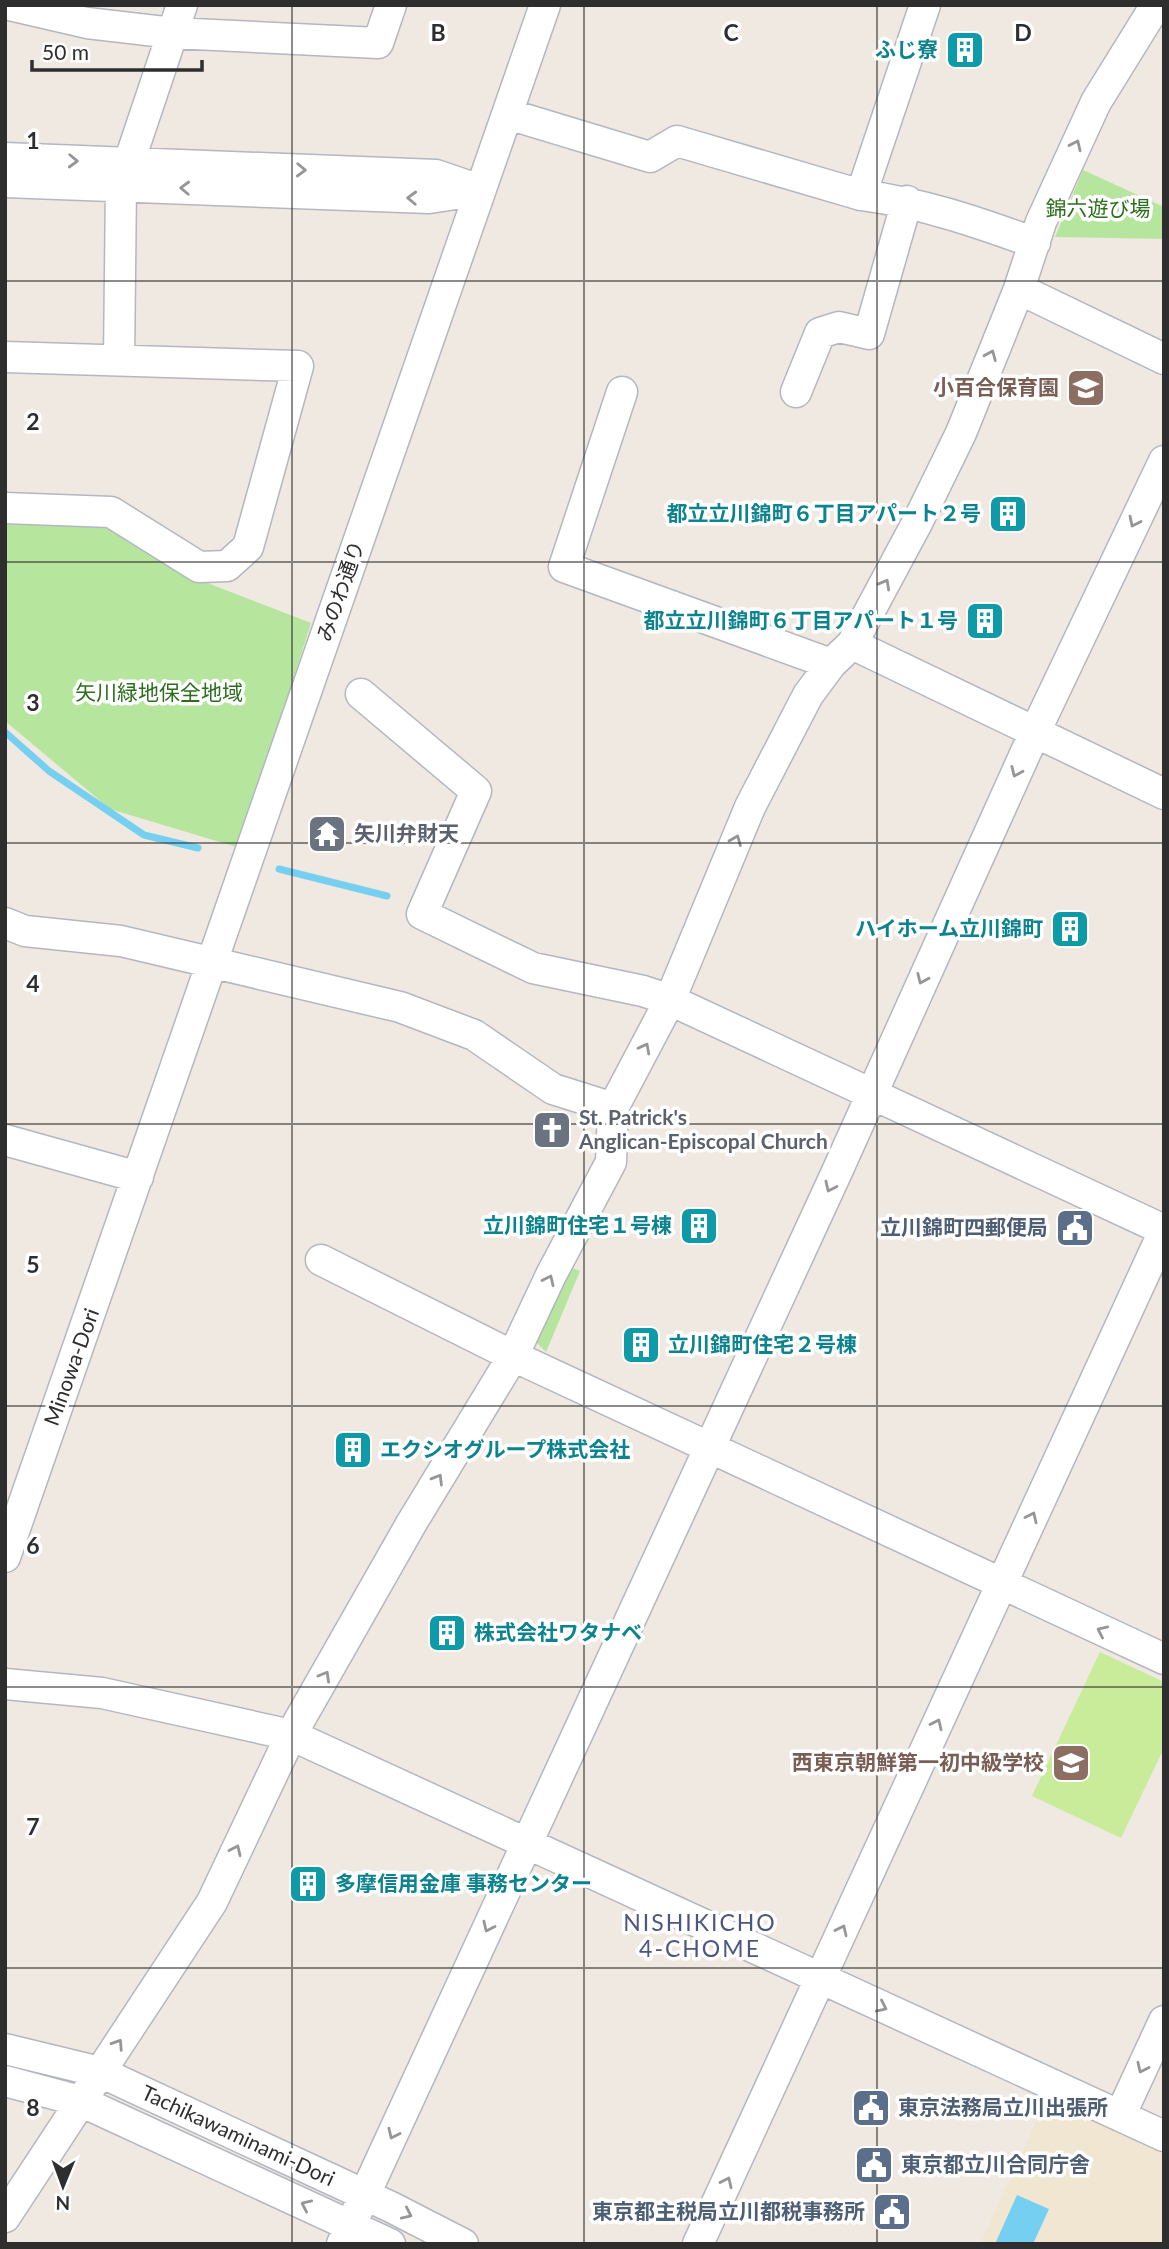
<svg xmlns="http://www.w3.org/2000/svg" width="1169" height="2249" viewBox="0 0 1169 2249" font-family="Lato,'Noto Sans JP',sans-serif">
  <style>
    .education { fill: #f0e6d1 }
    .green { fill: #b6e59e }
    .pitch { fill: #c9ec9a }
    .water { fill: #75cff0 }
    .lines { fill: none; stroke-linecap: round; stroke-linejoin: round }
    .stream { stroke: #75cff0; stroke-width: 7 }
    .minor-casing { stroke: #b4b7c1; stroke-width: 33 }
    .minor { stroke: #fff; stroke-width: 30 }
    .oneway { stroke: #969696 }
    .grid { fill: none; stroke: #2e2e2e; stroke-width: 2; stroke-opacity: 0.55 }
    .labels { text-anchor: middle; stroke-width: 7; stroke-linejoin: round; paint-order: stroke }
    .culture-label { font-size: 21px; font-weight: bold; fill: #0d838f; stroke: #fff; text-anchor: end }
    .park-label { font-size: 21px; fill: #2c6e1b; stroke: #fff }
    .education-label { font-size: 21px; font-weight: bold; fill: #785e54; stroke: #fff; text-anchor: end }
    .street-label { font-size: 21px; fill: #2e2e2e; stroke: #fff }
    .worship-label { font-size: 21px; font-weight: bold; fill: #5b616d; stroke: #fff; text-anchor: start }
    .service-label { font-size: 21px; font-weight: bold; fill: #4e5e75; stroke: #fff; text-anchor: end }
    .neighbourhood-label { font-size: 23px; letter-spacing: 2px; fill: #4d5680; stroke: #fff }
    .grid-label { font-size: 23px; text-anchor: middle; font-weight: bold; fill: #2e2e2e; stroke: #fff; stroke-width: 7; stroke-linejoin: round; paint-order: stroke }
  </style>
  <rect width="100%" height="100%" fill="#efe9e1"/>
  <path class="education" d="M1047,2098l117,49v97h-184z"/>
  <path class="green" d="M1083,170l81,37v32l-109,-2z
    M5,521h100l105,63 101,39 -71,225 -130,-39 -105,-88z
    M564,1265l16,6 -34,81 -14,-14z"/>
  <path class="pitch" d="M1100,1652l64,30v66l-43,90 -89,-42z"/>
  <path class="water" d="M1017,2195l32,14 -16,35h-38z"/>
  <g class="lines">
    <path class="stream" d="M5,732l44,39 95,64 54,13
      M279,869l108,27"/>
    <defs>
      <path id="minor" d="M9,5l78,18 86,10 205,10 13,-38
        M925,5l-64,190c61,8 116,27 174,48
        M508,114l142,43 27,-16 184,54
        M5,158l431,17 44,15
        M5,182l424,16 47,-7
        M1019,289l145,70
        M5,357l293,9 -50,181 -21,19 -28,1 -88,-55 -106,-4
        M119,360l2,-174 61,-181
        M622,392l-58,175 267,97
        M796,392l24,-59 19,-6 30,7 38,-133
        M852,644l312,150
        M361,694l115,97 -54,123 111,54 110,23 27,9 494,230
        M5,923l20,8 96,10 279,66 74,28 79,54 60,19
        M5,1140l133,37
        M321,1260l192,96 651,303
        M5,1557l540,-1552
        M5,1684l97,9 189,42 873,401
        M5,2049l95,23 291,135 72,37
        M5,2081l75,20 310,143
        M1120,2116l44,-95
        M5,2217l207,-315 79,-167 120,-211 102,-168 38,-81 60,-113 2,-54 57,-108 80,-193 58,-112 23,-31 21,-20 65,-121 44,-90 58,-144 22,-67 55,-120 60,-97
        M342,2244l493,-1068 199,-442 130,-273
        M698,2244l466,-1013"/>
    </defs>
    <use href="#minor" class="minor-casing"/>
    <use href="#minor" class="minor"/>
  </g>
  <defs><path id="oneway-chevron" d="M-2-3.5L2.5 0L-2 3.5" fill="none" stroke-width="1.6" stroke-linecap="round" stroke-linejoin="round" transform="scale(1.75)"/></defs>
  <g class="oneway">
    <use href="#oneway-chevron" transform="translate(1076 145) rotate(-65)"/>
    <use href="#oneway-chevron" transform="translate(73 161) rotate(2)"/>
    <use href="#oneway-chevron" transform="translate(301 170) rotate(2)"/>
    <use href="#oneway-chevron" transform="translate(185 188) rotate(-178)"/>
    <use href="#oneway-chevron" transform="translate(412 198) rotate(-178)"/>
    <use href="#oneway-chevron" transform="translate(991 355) rotate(-67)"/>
    <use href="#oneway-chevron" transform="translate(1134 522) rotate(116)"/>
    <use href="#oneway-chevron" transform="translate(885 584) rotate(-61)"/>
    <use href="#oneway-chevron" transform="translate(1016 772) rotate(114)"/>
    <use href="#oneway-chevron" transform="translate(736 840) rotate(-68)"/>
    <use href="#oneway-chevron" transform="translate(922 979) rotate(114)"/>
    <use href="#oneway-chevron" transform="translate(645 1048) rotate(-62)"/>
    <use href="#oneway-chevron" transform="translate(830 1187) rotate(115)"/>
    <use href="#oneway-chevron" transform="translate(549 1280) rotate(-65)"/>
    <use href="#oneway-chevron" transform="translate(438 1479) rotate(-59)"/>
    <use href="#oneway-chevron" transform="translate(1032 1517) rotate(-65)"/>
    <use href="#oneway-chevron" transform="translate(1102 1631) rotate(-155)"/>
    <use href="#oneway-chevron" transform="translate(325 1676) rotate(-60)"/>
    <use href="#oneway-chevron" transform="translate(937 1724) rotate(-65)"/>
    <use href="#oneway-chevron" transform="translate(236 1850) rotate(-65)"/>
    <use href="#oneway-chevron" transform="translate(488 1927) rotate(115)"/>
    <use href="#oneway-chevron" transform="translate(842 1930) rotate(-65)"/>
    <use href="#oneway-chevron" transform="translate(882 2007) rotate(25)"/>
    <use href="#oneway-chevron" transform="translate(118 2044) rotate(-57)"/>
    <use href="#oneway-chevron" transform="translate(1142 2068) rotate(115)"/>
    <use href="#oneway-chevron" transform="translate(393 2134) rotate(115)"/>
    <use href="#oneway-chevron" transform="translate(727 2182) rotate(-65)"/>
    <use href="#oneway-chevron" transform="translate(306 2205) rotate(-155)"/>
    <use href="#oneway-chevron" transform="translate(407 2214) rotate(25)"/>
  </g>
  <path class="grid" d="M292,5v2239M584,5v2239M877,5v2239M5,281h1159M5,562h1159M5,843h1159M5,1124h1159M5,1406h1159M5,1687h1159M5,1968h1159"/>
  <defs>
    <symbol id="building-square" viewBox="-11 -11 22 22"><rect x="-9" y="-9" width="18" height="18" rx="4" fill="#0f9aa8" stroke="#fff"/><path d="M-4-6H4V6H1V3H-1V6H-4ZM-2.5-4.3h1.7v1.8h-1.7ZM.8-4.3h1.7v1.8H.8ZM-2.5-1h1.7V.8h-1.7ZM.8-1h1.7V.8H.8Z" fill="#fff"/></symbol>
    <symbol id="school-square" viewBox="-11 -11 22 22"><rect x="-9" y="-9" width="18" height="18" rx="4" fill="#8d6e63" stroke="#fff"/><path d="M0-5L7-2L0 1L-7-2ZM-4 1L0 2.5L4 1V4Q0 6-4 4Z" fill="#fff"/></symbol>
    <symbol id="temple-square" viewBox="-11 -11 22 22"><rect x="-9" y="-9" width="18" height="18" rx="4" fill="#6b7280" stroke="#fff"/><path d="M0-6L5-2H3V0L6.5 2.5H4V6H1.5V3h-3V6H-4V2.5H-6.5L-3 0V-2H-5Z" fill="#fff"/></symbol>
    <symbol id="church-square" viewBox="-11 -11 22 22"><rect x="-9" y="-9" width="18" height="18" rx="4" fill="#6b7280" stroke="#fff"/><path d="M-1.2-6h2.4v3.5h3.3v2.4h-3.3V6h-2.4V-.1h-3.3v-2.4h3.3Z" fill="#fff"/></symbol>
    <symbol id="civic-square" viewBox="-11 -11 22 22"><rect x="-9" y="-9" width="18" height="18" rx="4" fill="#5c6f8a" stroke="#fff"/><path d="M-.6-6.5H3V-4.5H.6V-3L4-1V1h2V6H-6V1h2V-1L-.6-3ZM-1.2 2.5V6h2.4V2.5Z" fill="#fff"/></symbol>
  </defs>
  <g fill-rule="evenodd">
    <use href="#building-square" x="943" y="28" width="44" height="44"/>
    <use href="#school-square" x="1064" y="366" width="44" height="44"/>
    <use href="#building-square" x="986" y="492" width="44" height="44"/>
    <use href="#building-square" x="963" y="599" width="44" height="44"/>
    <use href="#temple-square" x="305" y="812" width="44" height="44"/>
    <use href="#building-square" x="1048" y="907" width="44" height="44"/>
    <use href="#church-square" x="530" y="1108" width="44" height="44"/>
    <use href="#building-square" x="677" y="1204" width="44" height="44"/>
    <use href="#civic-square" x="1053" y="1206" width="44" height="44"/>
    <use href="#building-square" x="619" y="1323" width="44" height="44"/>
    <use href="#building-square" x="331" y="1428" width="44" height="44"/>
    <use href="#building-square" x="425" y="1611" width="44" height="44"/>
    <use href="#school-square" x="1049" y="1741" width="44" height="44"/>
    <use href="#building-square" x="286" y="1862" width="44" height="44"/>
    <use href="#civic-square" x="849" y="2086" width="44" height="44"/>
    <use href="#civic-square" x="852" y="2143" width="44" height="44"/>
    <use href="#civic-square" x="870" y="2190" width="44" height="44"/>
  </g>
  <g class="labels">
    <g class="culture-label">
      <text x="938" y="57">ふじ寮</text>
      <text x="981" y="521">都立立川錦町６丁目アパート２号</text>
      <text x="958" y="628">都立立川錦町６丁目アパート１号</text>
      <text x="1043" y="936">ハイホーム立川錦町</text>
      <text x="672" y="1233">立川錦町住宅１号棟</text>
      <text x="668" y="1352" text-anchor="start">立川錦町住宅２号棟</text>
      <text x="380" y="1457" text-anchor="start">エクシオグループ株式会社</text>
      <text x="474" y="1640" text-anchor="start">株式会社ワタナベ</text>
      <text x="335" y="1891" text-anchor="start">多摩信用金庫 事務センター</text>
    </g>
    <g class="park-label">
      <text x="1098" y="216">錦六遊び場</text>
      <text x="159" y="700">矢川緑地保全地域</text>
    </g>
    <g class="education-label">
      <text x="1059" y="395">小百合保育園</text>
      <text x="1044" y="1770">西東京朝鮮第一初中級学校</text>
    </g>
    <g class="street-label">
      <text transform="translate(341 591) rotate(-71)" y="7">みのわ通り</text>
      <text transform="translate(72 1367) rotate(-70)" y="7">Minowa-Dori</text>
      <text transform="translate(238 2136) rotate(25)" y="7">Tachikawaminami-Dori</text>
    </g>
    <g class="worship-label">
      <text x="354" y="841">矢川弁財天</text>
      <text x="579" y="1125">St. Patrick's<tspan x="579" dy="24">Anglican-Episcopal Church</tspan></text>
    </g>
    <g class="service-label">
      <text x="1048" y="1235">立川錦町四郵便局</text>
      <text x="898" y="2115" text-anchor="start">東京法務局立川出張所</text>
      <text x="901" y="2172" text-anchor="start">東京都立川合同庁舎</text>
      <text x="865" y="2219">東京都主税局立川都税事務所</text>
    </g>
    <g class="neighbourhood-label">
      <text x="700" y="1931">NISHIKICHO<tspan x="700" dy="26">4-CHOME</tspan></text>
    </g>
  </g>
  <g class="grid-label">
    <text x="438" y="41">B</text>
    <text x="731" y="41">C</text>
    <text x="1023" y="41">D</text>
    <text x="33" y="149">1</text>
    <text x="33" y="430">2</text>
    <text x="33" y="711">3</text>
    <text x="33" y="992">4</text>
    <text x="33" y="1273">5</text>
    <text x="33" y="1554">6</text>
    <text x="33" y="1835">7</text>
    <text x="33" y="2116">8</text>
  </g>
  <rect width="1169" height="2249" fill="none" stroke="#2e2e2e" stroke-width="14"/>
  <g transform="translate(63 2186) rotate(181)" stroke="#ffffff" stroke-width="5" paint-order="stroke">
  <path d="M0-5L12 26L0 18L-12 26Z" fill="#2e2e2e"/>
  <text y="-10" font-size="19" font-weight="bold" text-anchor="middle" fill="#2e2e2e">N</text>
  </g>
  <path d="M32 60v10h170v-10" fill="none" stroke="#2e2e2e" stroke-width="3.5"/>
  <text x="42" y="60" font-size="21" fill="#2e2e2e" stroke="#ffffff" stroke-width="5" paint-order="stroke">50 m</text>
</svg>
